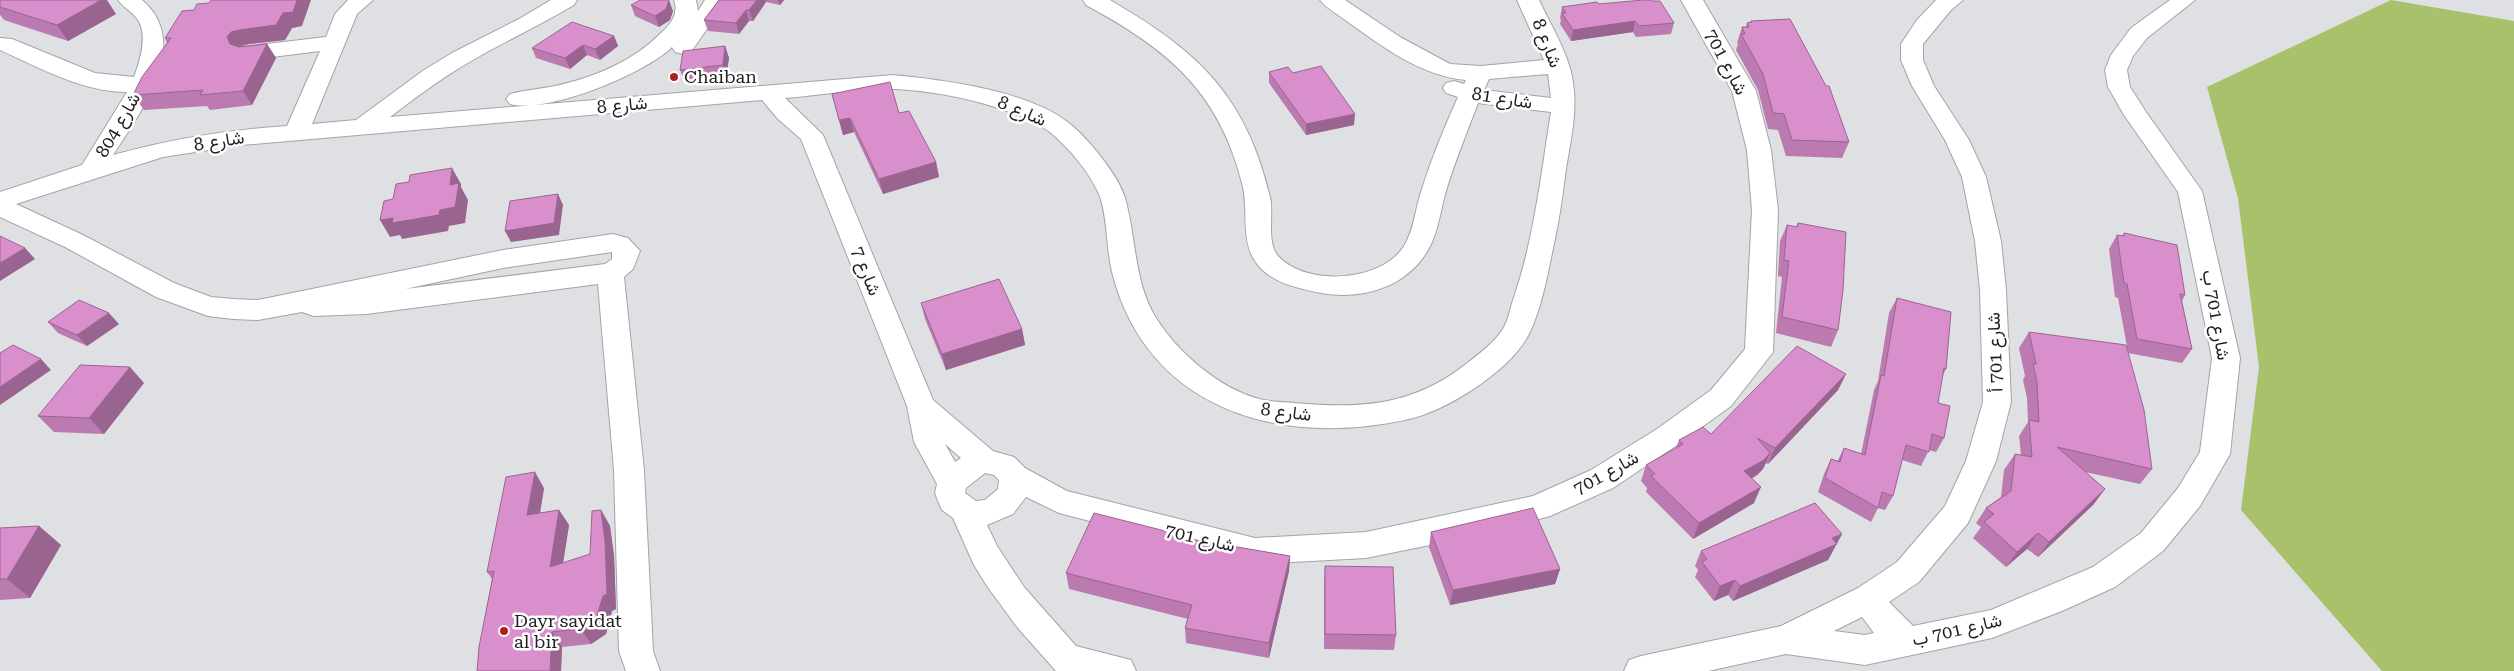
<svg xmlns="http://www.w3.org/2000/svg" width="2514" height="671" viewBox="0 0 2514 671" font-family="'Roboto Serif',Vazirmatn,serif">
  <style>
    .green { fill: #aac16c }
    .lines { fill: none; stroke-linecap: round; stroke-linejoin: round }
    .minor-casing { stroke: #a2a4a6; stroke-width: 2 }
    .minor { fill: #fff; fill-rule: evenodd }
    .wall { fill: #bb7bb0 }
    .shaded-wall { fill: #996490 }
    .building { fill: #da8fcd; stroke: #996490 }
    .poi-dot { fill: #b01e21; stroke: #fff; stroke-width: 2 }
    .labels { text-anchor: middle; stroke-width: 5; stroke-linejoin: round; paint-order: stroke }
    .street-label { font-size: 18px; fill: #1f2020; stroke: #fff }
    .poi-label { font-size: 18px; fill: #1f2020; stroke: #fff; text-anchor: start }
  </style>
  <rect width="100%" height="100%" fill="#dfe0e3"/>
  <path class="green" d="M2391,0l123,21v650h-132l-141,-161 18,-143 -21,-169 -31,-111z"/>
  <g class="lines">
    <defs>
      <path id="minor" d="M118,0h24c51,43 -2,113 -29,155 58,-16 115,-25 174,-29l33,-75 -71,9 -8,-2 -3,-5 3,-5 8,-2 77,-9 9,-23 13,-14h25l-16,14 -45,110 44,-4 68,-50 28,-17 67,-34 32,-19h26l-3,5c-35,21 -73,38 -108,59 -27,16 -51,34 -76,53l503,-42c51,5 131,15 173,46 19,13 53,55 59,77 11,38 9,85 31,120 22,35 63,70 103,81 12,3 25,3 36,4 65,6 118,3 171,-39 13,-10 28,-21 37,-35 5,-8 7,-20 10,-29 21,-60 28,-125 38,-188l-73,-9c-11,29 -23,58 -32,88 -5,17 -7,35 -14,51 -19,43 -67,59 -111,51 -24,-5 -53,-11 -66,-32 -14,-21 -7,-50 -12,-74 -23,-95 -74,-137 -157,-182l-3,-5h27l5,3c85,50 131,94 155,194 4,16 -4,45 8,59 28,31 104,26 126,-10 10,-16 11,-36 17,-54 10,-32 23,-64 37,-95l-12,-4 -3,-5 3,-5 8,-2 10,3 2,-4c-45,-4 -83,-33 -118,-58 -9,-7 -21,-13 -28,-22h25l55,37 50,27 31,2 63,-6 -27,-60h22c10,21 23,43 30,65 11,34 3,69 -3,104 -3,23 -6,47 -11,70 -7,32 -12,66 -26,95 -18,36 -81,76 -120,85 -127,29 -262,-8 -297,-147 -6,-25 -4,-54 -13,-78 -10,-22 -29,-45 -48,-61 -14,-12 -36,-19 -53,-25 -33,-11 -68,-17 -102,-19 -35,-1 -76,6 -111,9l38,37 110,265 60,51 21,6 11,11 42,23 188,47 111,-6 167,-36 58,-26 66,-41 54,-39 34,-41 7,-139 -5,-60 -15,-59 -51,-91h22l53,91 15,59 7,60 -5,142 -42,54 -54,39 -64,43 -63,28 -71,19 -113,23 -111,6 -196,-51 -33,-16 -13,17 -26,11 10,21 27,41 52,59 55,14 5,11h-80l-39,-44 -30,-41 -13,-21 -21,-47 -11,-8 -4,-9 -3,-8 2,-9 -23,-42 -7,-36 -106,-267 -23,-20 -16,-19 -521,45 -78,12 -147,47 67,31 91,48 37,14 22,2 25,1 245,-50 110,-16 15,4 12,13 -7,18 -9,8 20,193 9,181 7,20h-34l-7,-20 -5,-181 -16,-186 -232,30 -52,2 -12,-4 -44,8 -25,-1 -25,-3 -52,-19 -91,-50 -65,-30v-25l82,-27 45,-73c-44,0 -87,-24 -127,-42v-12l12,1 83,34 39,4c6,-16 14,-41 4,-57 -5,-8 -14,-12 -20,-20zM1548,74l3,24 -67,-8 5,-11zM612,252v7l-7,5 -200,25 98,-21zM945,444l16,14 -6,4zM985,473l9,2 5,5 -1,9 -13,11 -9,1 -11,-8 1,-5z
        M674,0h22l2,11 7,-11h22l-36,52 -8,2 -8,-2 -3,-5c-27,27 -125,67 -162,57l-4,-5 4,-5c15,-4 30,-5 45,-8 38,-8 79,-25 106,-53 10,-9 18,-19 13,-33z
        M1936,0h27l-12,10 -28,34v16l11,26 35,54 17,37 15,64 5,49 5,112 -15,59 -28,62 -49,59 -30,20 24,24 78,-16 102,-43 48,-34 37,-45 22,-36 12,-94 -34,-166 -54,-77 -16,-28 -3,-17 6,-15 20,-27 39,-28h25l-48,38 -14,18 -6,14 3,17 16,25 56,79 38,167 -10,96 -30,52 -37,45 -48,36 -53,24 -70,27 -127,27 -79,-11 -78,17h-84l5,-11 12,-4 140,-30 77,-38 39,-26 48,-56 21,-45 17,-59 -3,-112 -5,-49 -13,-64 -17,-37 -33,-54 -11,-26v-16l16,-24zM1862,617l12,16 -9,2 -31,-4z"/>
    </defs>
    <use href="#minor" class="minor-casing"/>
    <use href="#minor" class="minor"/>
  </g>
  <path class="wall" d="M0,0l116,14 -48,27 -64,-21 -4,-5z
    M719,0h65l-4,5 -14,-3 -13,19h-4l-10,13 -31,-3 -4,-11z
    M1599,4l75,19 -3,11 -35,3 -3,-5 -62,9 -11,-17 1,-4 -1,-2 2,-11z
    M631,5l42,6 -3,9 -11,7 -24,-11z
    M1751,21l98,121 -7,16 -56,-2 -8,-26 -10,-1 -10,-39 -22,-40 2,-6 -1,-1 5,-16h4l1,-4 3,-1z
    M302,26l-10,2 -7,12 -36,4 -9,3 27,-3 9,14 -24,47 -42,5 -3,-4 -63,4 -11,-15 34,-52 -2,-5z
    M614,36l4,10 -18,14 -13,-5 -17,14 -34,-11 -4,-10z
    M725,46l4,12 -3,19 -42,4 -4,-11z
    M1269,72l24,1 61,52 -48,10 -37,-52z
    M832,94l104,68 3,15 -56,17 -29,-62 -11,3z
    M1798,223l40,107 -7,17 -55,-14 6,-56 -4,-1 2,-35 7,-16 9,2z
    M2124,233l61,62 -3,6 10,48 -10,14 -54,-10 24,116 -12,15 -55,-12 20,17 -12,16 -55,52 -11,-8 -21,18 -33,-29 8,-11 -5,-4 10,-15 15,-11 3,-27 11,-16 6,1 -2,-19 9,-14 -1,-24 -4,-18 2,-4 -6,-28 10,-16 99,20 -10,-54 -3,-1 -6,-48 8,-14 5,1z
    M1897,298l49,71 -4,8 -4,26 6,35 -8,14 -7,-2 -8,16 -19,-6 -9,36 -8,14 -7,-2 -7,14 -53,-30 6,-18 7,-15 6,3 7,-14 17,6 13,-64 4,-9 11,-68z
    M921,303l101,26 3,16 -79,25 -21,-51z
    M48,322l71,2 -32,22 -29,-13z
    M1846,374l-8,16 -70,74 -2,-1 -3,6 -6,6 -5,3 2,25 -61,36 -47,-47 1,-4 -6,-7 5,-16 30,-17 3,-8 32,-6z
    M144,383l-40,51 -50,-2 -16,-16z
    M544,488l-4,25 19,-3 10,15 -6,38 27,-9 11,-44 9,16 4,30 2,53 -4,2 -6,23 -15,10 -29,3 -1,24h-84l15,-92 -5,-7z
    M39,526l22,19 -31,53 -30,2v-72z
    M1431,532l129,37 -5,15 -105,21 -21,-58z
    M1842,534l-14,26 -95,41 -5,-6 -14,6 -19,-24 3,-7 -3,-4 6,-15z
    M1185,538l105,18 -1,15 -20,87 -83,-15 -1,-15 3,-9 -119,-30 -3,-16z
    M1325,566l71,69 -2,15 -70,-1v-68z"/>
  <path class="shaded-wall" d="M101,0h6l9,14 -48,27 -11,-16z
    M297,0h14l-9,26 -10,2 -7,12 -36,4 -8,2 -5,6 -6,-8 -3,-7 4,-5z
    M669,0l4,11 -3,9 -11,7 -4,-11z
    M757,0h8l1,2 -13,19 -4,-11z
    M778,0h6l-4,5z
    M746,10l3,11 -10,13 -3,-11z
    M1635,21l-2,11 -62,9 2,-11z
    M614,36l4,10 -18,14 -5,-11z
    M267,44l9,14 -24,47 -9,-14z
    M583,45l4,10 -17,14 -5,-11z
    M725,46l4,12 -3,19 -3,-12z
    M1355,114l-1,11 -48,10v-11z
    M850,118l4,14 -11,3 -4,-15z
    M936,162l3,15 -56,17 -4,-15z
    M452,168l9,16v3l7,13 -3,23 -16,3 -1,5 -46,8 -2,-4 -10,2 -10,-17 60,-10 10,-25z
    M558,194l5,11 -4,30 -48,7 -6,-11z
    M25,248l10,11 -35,22v-18z
    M109,313l10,11 -32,22 -10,-11z
    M1022,329l3,16 -79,25 -4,-16z
    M41,359l10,11 -51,35v-18z
    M130,367l14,16 -40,51 -15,-16z
    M1846,374l-8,16 -70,74 7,-16z
    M1770,453l-7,16 -6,6 -19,12 6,-16z
    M535,472l9,16 -7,43 -10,-16z
    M1761,487l-7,16 -61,36 6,-16z
    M2105,489l-12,16 -55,52 11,-15z
    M559,510l10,15 -9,57 -10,-15z
    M601,510l9,16 4,30 2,53 -4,2 -6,23 -15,10 -10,-15 22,-33z
    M39,526l22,19 -31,53 -23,-19z
    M2038,533l-11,16 -21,18 11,-15z
    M1842,534l-14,26 -95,41 7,-15z
    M1290,556l-1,15 -20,87v-15z
    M1560,569l-5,15 -105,21 3,-15z
    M1735,580l-7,15 -14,6 6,-15z
    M552,632l10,15 -1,24h-11z"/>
  <path class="building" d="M0,0h101l-44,25 -57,-18z
    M211,0h86l-4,12 -10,1 -7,12 -37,5 -8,2 -4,5 3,7 9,3 28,-3 -24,47 -43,4 3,-5 -70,5 9,-18 29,-39h-6l17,-27 12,-1 3,-6 12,-1z
    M640,0h29l-3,9 -11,7 -24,-11z
    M719,0h38l-8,10h-3l-10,13 -32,-3z
    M1643,0h8l1,1h8l14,22 -35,3 -4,-5 -62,9 -11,-17h4l-4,-6 35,-5 2,2z
    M1790,19l36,67h3l20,56 -57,-2 -8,-26 -11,-1 -10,-39 -22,-40h4l-3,-7h7l-2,-4 5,-1 -1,-1z
    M572,22l42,14 -19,13 -12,-4 -18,13 -33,-10z
    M725,46l-2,19 -43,5 3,-19z
    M1321,66l34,48 -49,10 -37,-52 19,-5 5,6z
    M890,82l9,31 10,-2 27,51 -57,17 -29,-61 -11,2 -7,-26z
    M452,168l-2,17 9,-2 -4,24 -15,3 -1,5 -47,8 1,-5 -13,2 4,-19 9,-2 3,-15 13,-2 1,-7z
    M558,194l-4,29 -49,8 5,-30z
    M1798,223l48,9 -3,58 -5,40 -56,-13 7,-56 -5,-1 3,-35 10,2z
    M2124,233l53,12 8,50 -5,-1 12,55 -55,-10 -10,-55 -3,-1 -7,-48 7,1z
    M0,236l25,12 -25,15z
    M999,279l23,50 -80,25 -21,-51z
    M1897,298l54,14 -5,57 -2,-1 -6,35 12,3 -6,32 -12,-4 -3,18 -23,-7 -13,51 -11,-4 -4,16 -53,-30 6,-19 9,3 4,-14 21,7 16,-80 3,1z
    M79,300l30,13 -32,22 -29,-13z
    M2029,332l97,13 18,65 8,59 -95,-22 48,42 -56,53 -11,-9 -21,19 -33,-30 10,-8 -8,-6 25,-17 4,-37 17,3 -3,-37 10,2 -2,-40 -4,-18h3z
    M13,345l28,14 -41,28v-34z
    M1797,346l49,28 -71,74 -18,-10 13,15 -6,7 -20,11 17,16 -62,36 -48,-47 4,-2 -9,-9 37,-21 -4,-4 24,-13 8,7z
    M80,365l50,2 -41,51 -51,-2z
    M535,472l-8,43 32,-5 -9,57 40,-13 2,-43 9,-1 4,31 2,53 -4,2 -7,23 -15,10 -29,3 -2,39h-73l2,-24 15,-76 -7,1 19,-95z
    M1815,503l27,31 -10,4 5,6 -97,42 -5,-6 -15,6 -18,-24 5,-3 -6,-8z
    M1533,508l27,61 -107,21 -22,-58z
    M1094,513l91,23 -1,2 106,18 -21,87 -84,-15 7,-23 -126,-32z
    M39,526l-32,53h-7v-51z
    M1325,566l68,1 3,68 -71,-1z"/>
  <g class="poi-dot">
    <circle cx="674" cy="77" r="5"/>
    <circle cx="504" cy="631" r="5"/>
  </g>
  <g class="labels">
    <g class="street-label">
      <text transform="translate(1547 43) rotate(68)" y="6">شارع 8</text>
      <text transform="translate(1726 62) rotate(62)" y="6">شارع 701</text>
      <text transform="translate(1502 98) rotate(9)" y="6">شارع 81</text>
      <text transform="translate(622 105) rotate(-5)" y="6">شارع 8</text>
      <text transform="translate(1022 111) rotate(23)" y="6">شارع 8</text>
      <text transform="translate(118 125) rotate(-60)" y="6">شارع 804</text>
      <text transform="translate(219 141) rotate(-9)" y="6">شارع 8</text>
      <text transform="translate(866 271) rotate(68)" y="6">شارع 7</text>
      <text transform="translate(2216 315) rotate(80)" y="6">شارع 701 ب</text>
      <text transform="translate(1995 352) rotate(-92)" y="6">شارع 701 أ</text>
      <text transform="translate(1286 412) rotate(7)" y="6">شارع 8</text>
      <text transform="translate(1606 473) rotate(-29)" y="6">شارع 701</text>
      <text transform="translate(1200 538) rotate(13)" y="6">شارع 701</text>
      <text transform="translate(1957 630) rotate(-13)" y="6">شارع 701 ب</text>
    </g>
    <g class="poi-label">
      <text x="684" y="83">Chaiban</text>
      <text x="514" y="627">Dayr sayidat<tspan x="514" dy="21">al bir</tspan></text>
    </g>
  </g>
</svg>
